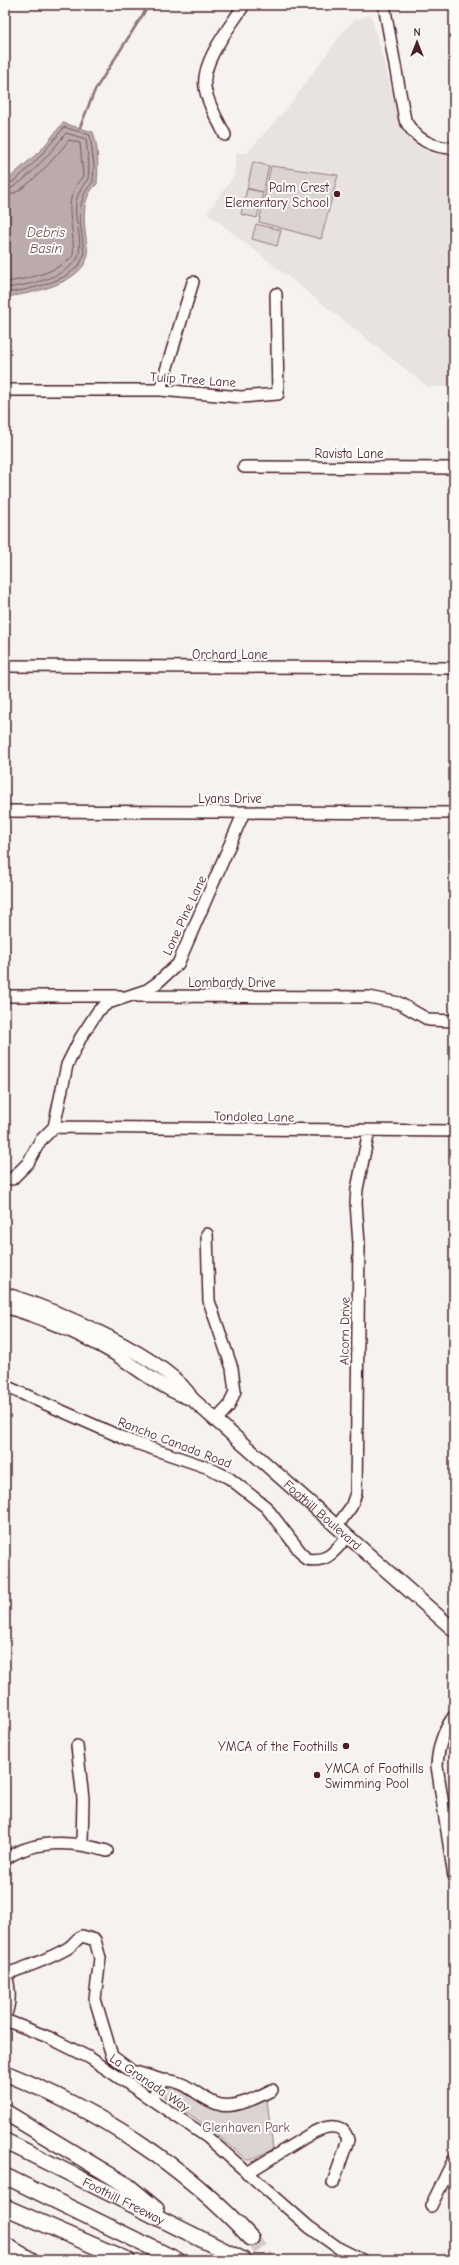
<svg xmlns="http://www.w3.org/2000/svg" width="459" height="2265" viewBox="0 0 459 2265" font-family="'Comic Neue',sans-serif">
  <style>
    .built { fill: #e9e3e0 }
    .green { fill: #dcd4d2; stroke: #937a7e }
    .water { fill: #bbabac; stroke: #8e7378 }
    .lines { fill: none; stroke-linecap: round; stroke-linejoin: round }
    .shore { stroke: #77575f; stroke-width: 1 }
    .stream { stroke: #8e7378; stroke-width: 2.5 }
    .highway-tunnel { stroke: #d4c9c8; stroke-width: 15; stroke-dasharray: 15 8; stroke-linecap: butt }
    .minor-casing { stroke: #4a1f2b; stroke-width: 14 }
    .major-casing { stroke: #4a1f2b; stroke-width: 16 }
    .highway-casing { stroke: #4a1f2b; stroke-width: 18 }
    .minor { stroke: #fdfcf7; stroke-width: 11 }
    .major { stroke: #fdfcf7; stroke-width: 13 }
    .highway { stroke: #fdfcf7; stroke-width: 15 }
    .poi-dot { fill: #4a1f2b; stroke: #fdfcf7; stroke-width: 1.5 }
    .labels { text-anchor: middle; stroke-width: 4; stroke-linejoin: round; paint-order: stroke }
    .poi-label { font-size: 13px; fill: #4a1f2b; stroke: #fdfcf7; text-anchor: end }
    .street-label { font-size: 13px; fill: #4a1f2b; stroke: #fdfcf7 }
    .park-label { font-size: 13px; fill: #6e4c55; stroke: #fdfcf7 }
    .water-label { font-size: 14px; font-style: italic; fill: #725058; stroke: #fdfcf7 }
  </style>
  <rect width="100%" height="100%" fill="#f6f3ef"/>
  <filter id="ink" filterUnits="userSpaceOnUse"><feTurbulence type="fractalNoise" baseFrequency=".025" numOctaves="2"/><feDisplacementMap in="SourceGraphic" scale="8" xChannelSelector="R" yChannelSelector="G"/><feConvolveMatrix kernelMatrix="1 2 1 2 8 2 1 2 1" color-interpolation-filters="sRGB"/></filter>
  <g filter="url(#ink)">
    <path class="built" d="M371,15l30,110 16,21 14,7 23,3v231h-26l-221,-174 27,-37 2,-23h11l44,-50 54,-74 10,-9z"/>
    <path class="green" d="M253,162l16,4 -6,26 -16,-4z
      M271,166l67,9 -17,64 -62,-17z
      M247,189l16,3 -6,26 -16,-4z
      M256,224l25,6 -4,16 -25,-7z
      M171,2085l7,1 25,16 64,-2 6,49 -22,11h-4l-34,-29 -48,-34v-9z"/>
    <path class="water" d="M63,123l30,9c6,16 5,35 4,52 -20,17 -11,47 -9,71 -6,29 -58,39 -83,42v-115l36,-32z"/>
    <g class="lines">
      <path class="shore" d="M5,185c15,-2 49,-45 59,-58l26,8 4,30 -1,17c-20,20 -11,46 -9,72 -5,27 -57,36 -79,39
        M5,190c16,-1 51,-44 61,-57l20,6 3,26 -1,14c-26,30 -2,48 -10,79 -16,21 -49,27 -73,30
        M5,196c19,-1 52,-41 64,-56l11,3 3,33c-24,27 -7,49 -10,80 -18,17 -44,23 -68,26"/>
      <path class="stream" d="M80,127l15,-37 54,-85"/>
      <path class="highway-tunnel" d="M251,2238l17,22"/>
      <defs>
        <path id="minor" d="M384,5l21,115c10,19 28,28 49,28
          M225,135c-7,-15 -18,-32 -20,-48 -4,-26 26,-61 39,-82
          M5,390h155l81,7 37,-3 -2,-100
          M160,390l33,-108
          M244,467l210,1
          M5,666l449,2
          M5,811l449,2
          M5,996h115
          M138,996l231,1 30,6 30,17 25,1
          M54,1127l400,4
          M12,1179l16,-16 12,-22 14,-14 13,-62 14,-28 17,-26 10,-8 39,-13 10,-7 21,-19 66,-152
          M207,1234l2,67 23,67 3,23 -6,15 -12,13
          M5,1386l125,55 79,27 20,10 37,29 40,52c23,4 28,-8 42,-23
          M337,1526l14,-19 5,-14 3,-249 -3,-41 1,-14 12,-58
          M454,1716c-11,15 -16,31 -17,50l17,111
          M77,1746l6,53 -1,45
          M5,1859c31,-20 68,-18 102,-8
          M6,1974c21,-7 43,-15 62,-26 6,-4 8,-9 14,-12l13,4 5,18 -5,41 17,57 20,15 30,9
          M5,2017c6,-16 5,-27 1,-43
          M5,2020l43,17 42,21 117,79 102,90 31,22 22,11
          M152,2100l10,-20c28,0 36,20 59,25 16,3 37,-8 51,-15
          M247,2173l65,-40c13,-7 31,-12 36,7l-15,43
          M431,2206l23,-47"/>
        <g id="major">
          <path id="s1" d="M5,1294c47,15 163,63 187,105l262,231"/>
          <path d="M5,1306c37,11 75,27 109,47 25,16 50,37 78,46"/>
        </g>
        <g id="highway">
          <path d="M5,2073c96,39 175,89 246,165"/>
          <path d="M5,2112l123,74 28,23"/>
          <path id="s2" d="M5,2141l238,119"/>
          <path d="M5,2176l172,84"/>
          <path d="M5,2207l122,53"/>
          <path d="M5,2245l26,15"/>
        </g>
      </defs>
      <use href="#minor" class="minor-casing"/>
      <use href="#major" class="major-casing"/>
      <use href="#highway" class="highway-casing"/>
      <use href="#minor" class="minor"/>
      <use href="#major" class="major"/>
      <use href="#highway" class="highway"/>
    </g>
  </g>
  <g class="poi-dot">
    <circle cx="337" cy="194" r="4"/>
    <circle cx="346" cy="1746" r="4"/>
    <circle cx="317" cy="1775" r="4"/>
  </g>
  <g class="labels">
    <g class="poi-label">
      <text x="329" y="192">Palm Crest<tspan x="329" dy="15">Elementary School</tspan></text>
      <text x="338" y="1751">YMCA of the Foothills</text>
      <text x="325" y="1773" text-anchor="start">YMCA of Foothills<tspan x="325" dy="15">Swimming Pool</tspan></text>
    </g>
    <g class="street-label">
      <text transform="translate(193 379) rotate(4)" y="5">Tulip Tree Lane</text>
      <text x="349" y="458">Ravista Lane</text>
      <text x="230" y="659">Orchard Lane</text>
      <text x="230" y="803">Lyans Drive</text>
      <text transform="translate(184 915) rotate(-65)" y="5">Lone Pine Lane</text>
      <text x="232" y="987">Lombardy Drive</text>
      <text transform="translate(254 1116) rotate(1)" y="5">Tondolea Lane</text>
      <text transform="translate(344 1331) rotate(-89)" y="5">Alcorn Drive</text>
      <text transform="translate(175 1442) rotate(21)" y="5">Rancho Canada Road</text>
      <text dy="5" stroke="none"><textPath href="#s1" startOffset="392">Foothill Boulevard</textPath></text>
      <text transform="translate(150 2082) rotate(34)" y="5">La Granada Way</text>
      <text dy="5" stroke="none"><textPath href="#s2" startOffset="133">Foothill Freeway</textPath></text>
    </g>
    <g class="park-label">
      <text x="246" y="2132">Glenhaven Park</text>
    </g>
    <g class="water-label">
      <text x="46" y="237">Debris<tspan x="46" dy="16">Basin</tspan></text>
    </g>
  </g>
  <rect width="459" height="2265" fill="none" stroke="#fdfcf7" stroke-width="20"/>
  <rect x="10" y="10" width="439" height="2245" fill="none" stroke="#4a1f2b" stroke-width="1.5" filter="url(#ink)"/>
  <g transform="translate(417 42)" stroke="#fdfcf7" stroke-width="3" paint-order="stroke">
  <path d="M0-3L7 15L0 10L-7 15Z" fill="#4a1f2b"/>
  <text y="-6" font-size="11" font-weight="bold" text-anchor="middle" fill="#4a1f2b">N</text>
  </g>
</svg>
